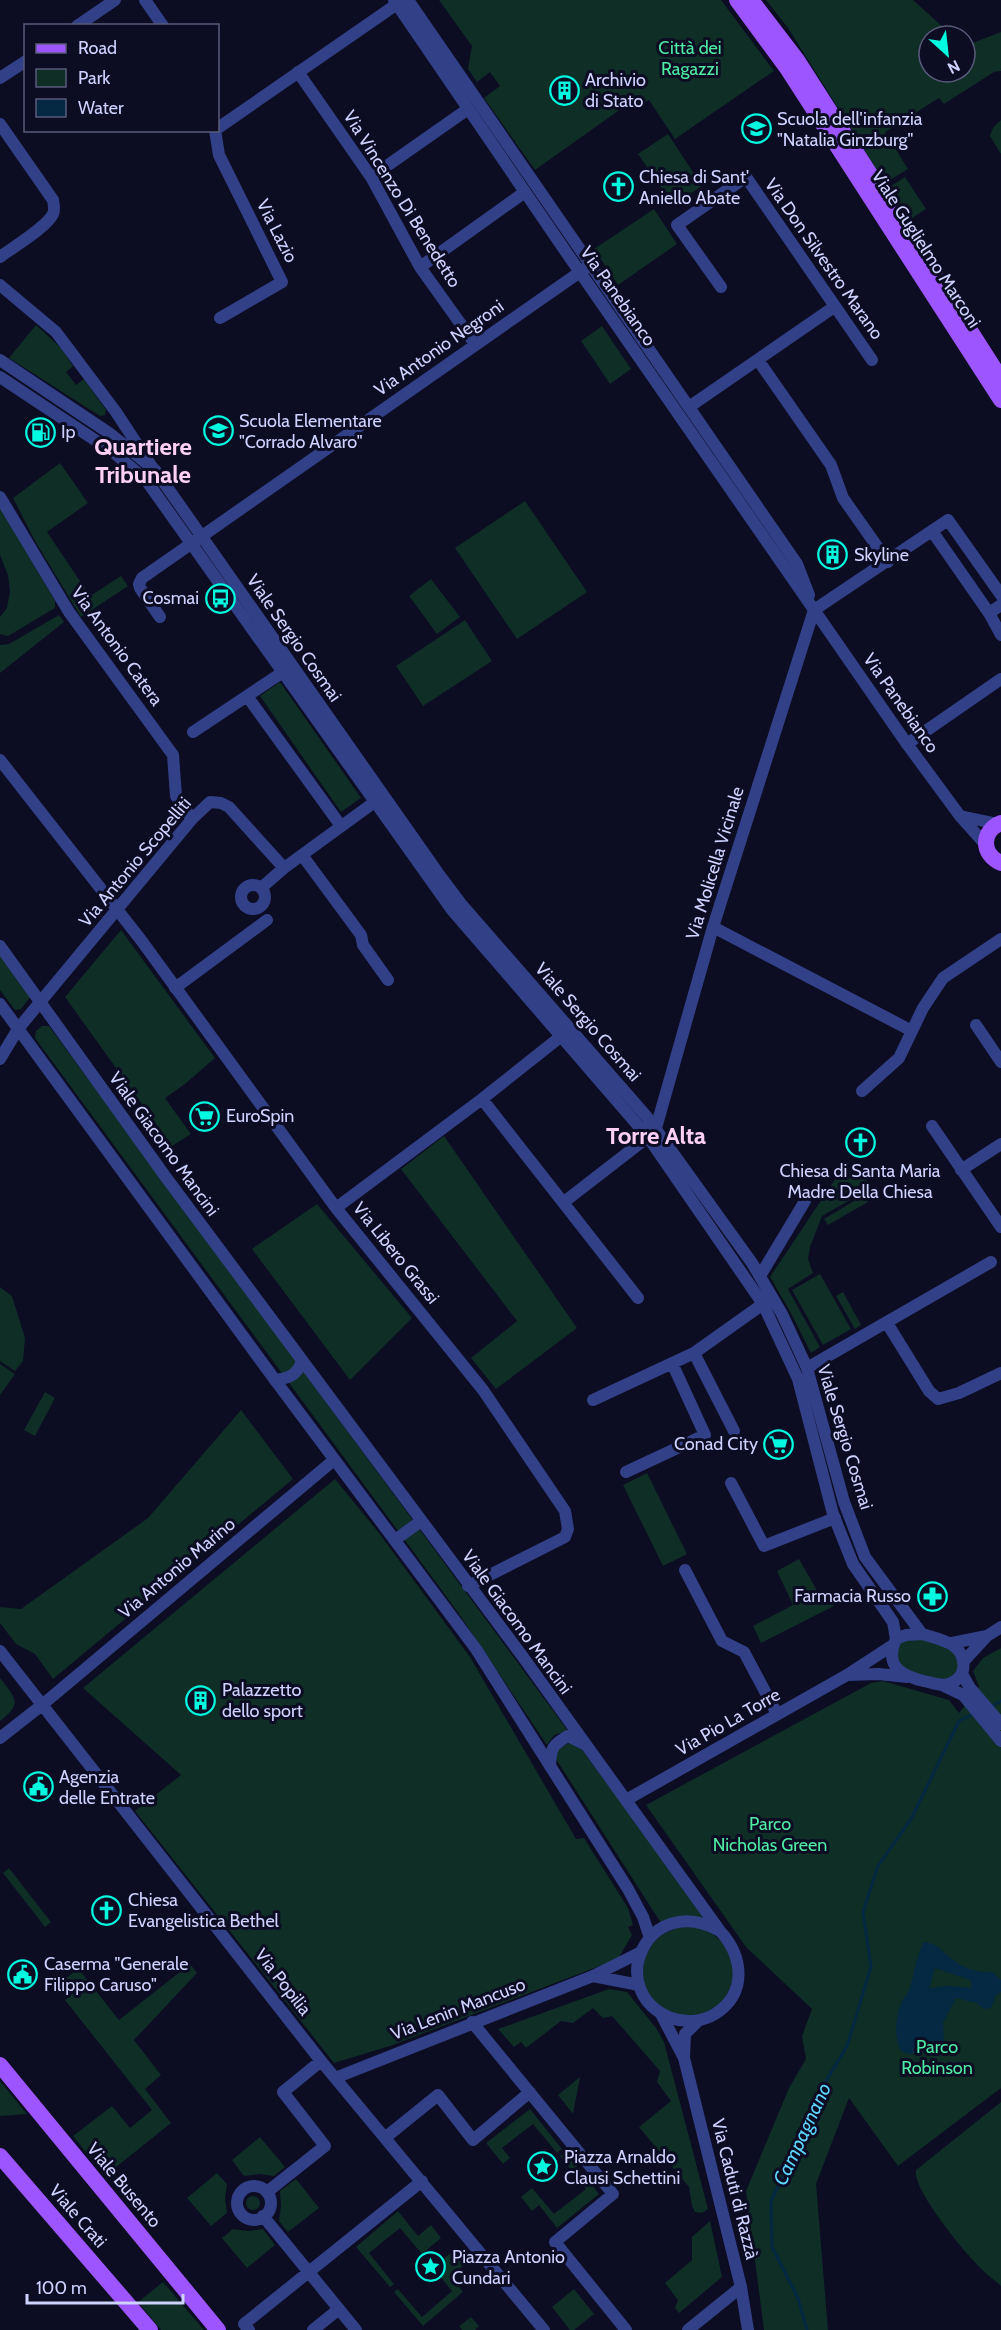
<svg xmlns="http://www.w3.org/2000/svg" width="1001" height="2330" viewBox="0 0 1001 2330" font-family="Cabin,sans-serif">
  <style>
    .green { fill: #0e2e26 }
    .water { fill: #052843; fill-rule: evenodd }
    .lines { fill: none; stroke-linecap: round; stroke-linejoin: round }
    .stream { stroke: #052843; stroke-width: 3 }
    .minor { stroke: #324087; stroke-width: 12 }
    .tertiary { stroke: #324087; stroke-width: 12 }
    .primary { stroke: #9d55ff; stroke-width: 16 }
    .labels { text-anchor: middle; stroke-width: 6; stroke-linejoin: round; paint-order: stroke }
    .park-label { font-size: 18px; fill: #4feaa4; stroke: #0c0c23 }
    .poi-label { font-size: 18px; fill: #ced2ff; stroke: #0c0c23; text-anchor: start }
    .street-label { font-size: 18px; fill: #ced2ff; stroke: #0c0c23 }
    .water-label { font-size: 20px; font-style: italic; fill: #5cd5ff; stroke: #0c0c23 }
    .district-label { font-size: 24px; font-weight: bold; fill: #ffd0f7; stroke: #0c0c23 }
  </style>
  <rect width="100%" height="100%" fill="#0c0c23"/>
  <path class="green" d="M439,0h282l53,71 -99,68 -26,-39 -15,10 -6,-6 -93,66 -51,-72 16,-12 -10,-14 -13,10 -9,-13 4,-23z
    M766,0h147l40,36h-24v36h36v-26l36,-14v39l-7,1 -50,32 -5,-6 -54,34 23,37 -23,14 -97,-155z
    M1001,120v34l-11,-18 3,-8z
    M668,134l34,52 -29,19 -35,-51z
    M905,177l21,32 -17,11 -21,-32z
    M654,209l23,35 -59,41 -24,-36z
    M36,325l25,23 12,18 -7,6 10,13 8,-6 22,31 -1,5 -5,1 -91,-58z
    M602,326l29,43 -21,15 -29,-43z
    M60,463l28,40 -41,29 43,64 31,-20 7,10 -47,31 -46,-76 -22,-43z
    M525,501l62,91 -70,47 -62,-91z
    M0,507l55,94v7l-47,28 -8,-2v-17l7,-9 3,-17 -2,-16 -8,-20z
    M431,579l29,38 -23,17 -28,-38z
    M59,615l5,7 -64,51v-28l9,-1z
    M465,620l27,41 -69,45 -27,-40z
    M280,682l81,116 -20,14 -81,-116z
    M121,930l94,128 -30,26 -20,14 26,36 -19,12 -107,-149z
    M0,954l31,42 -10,13 -6,1 -15,-20z
    M42,1026h7l519,705 -14,4 -7,10 -90,-134 -422,-573 1,-7z
    M444,1136l133,192 -81,61 -25,-31 46,-37 -116,-152z
    M850,1170l16,10 5,8 -49,28 -12,31 -2,12 5,14 -25,16 32,58 -9,6 -19,-38 -22,-38 68,-102 8,3z
    M864,1195l4,7 -40,23 -4,-6z
    M317,1204l95,114 -62,62 -98,-131z
    M820,1274l31,55 -28,16 -31,-55z
    M0,1287l12,9 13,42 -2,23 -8,10 -15,-10z
    M843,1292l18,33 -6,4 -19,-33z
    M0,1364l15,10 -15,21z
    M45,1392l10,6 -20,38 -11,-6z
    M241,1410l52,69 -240,200 -18,-25 -19,-10 -16,-21v-16l21,2 127,-91z
    M647,1473l40,81 -24,12 -40,-81z
    M335,1479l44,54 91,124 106,182 8,-1 44,70 5,17 -5,2 4,8 -14,24 -228,87 -56,17 -199,-252 46,-36 -98,-87z
    M799,1559l20,35 7,-3 8,15 -73,37 -8,-17 40,-21 -16,-34z
    M922,1636l36,17 2,20 -18,10 -42,-13 -5,-24 3,-5z
    M1001,1648v440l-103,78 -49,-68 -33,86 12,146h-64l-18,-139 43,-103 17,-29 -4,-23 10,-27 -66,-62 -100,-142 225,-122 12,-2 66,19 10,13 20,-26 -6,-16 10,-13z
    M0,1678c16,21 23,25 0,43z
    M571,1742l6,1 129,175 -18,-2 -27,7 -107,-167 7,-9z
    M9,1868l42,54 -6,5 -42,-54z
    M643 1972a45 45 0 1 1 90 0a45 45 0 1 1-90 0Z
    M190,1964l7,9 -63,67 27,35 -16,14 26,34 -66,53 -32,-40 39,-30 18,22 22,-18 -87,-110 8,-7 -9,-13 11,-9 2,-4 42,53z
    M609,1989l18,3 29,36 8,14 44,167 -6,4 -7,-1 -3,-6 -3,-19 -50,-60 32,-26 -14,-19 3,-11 -48,-55 -9,2 -10,-10 -20,15 -12,-2 -35,27 -5,-6 -7,5 -16,-18z
    M580,2077l-7,37 -15,-19z
    M0,2081l27,33 -27,2z
    M1001,2102v184c-9,-8 -20,-16 -28,-26 -14,-15 -61,-72 -57,-90z
    M530,2109l32,40 -5,4 -24,-29 -31,24 8,10 -7,6 -17,-21z
    M260,2137l25,30 -11,9 -15,-2 -15,2 -12,-16z
    M565,2152l34,42 -42,34 -18,-23 -7,6 -11,-14 11,-9 22,26 32,-25 -26,-33z
    M217,2173l10,11 -2,15 2,14 -16,13 -24,-28z
    M296,2179l23,29 -31,24 -9,-11 2,-15 -1,-15z
    M246 2203a7 7 0 1 1 14 0a7 7 0 1 1-14 0Z
    M398,2211l20,25 13,-11 10,13 -19,16 -22,-26 -31,25 25,31 -4,3 -34,-40z
    M710,2221l12,56 -43,36 -4,-5 3,-8 -13,-17 27,-23v-23z
    M233,2229l15,2 15,-2 12,16 -28,23 -25,-30z
    M453,2251l11,14 -14,11 13,16 -40,34 -29,-34 4,-3 24,28 30,-26 -19,-23z
    M163,2282l41,48h-43l-23,-28z
    M574,2289l20,25 -20,16h-4l-18,-23z
    M471,2317l8,9 -4,4h-13l-3,-4z"/>
  <path class="water" d="M924,1942c15,2 17,9 28,17 11,9 25,14 40,13l9,8v12l-5,3 -5,13 -6,1 -9,-6 -20,-5 -13,25 1,19 -3,7 -31,5 -9,-3c-7,-14 -6,-32 0,-47 2,-6 7,-10 9,-17 5,-15 6,-31 14,-45zM935,1968l35,12 2,8 -22,-2 -21,2z"/>
  <g class="lines">
    <path class="stream" d="M989,1707l12,-6
      M807,2330l-9,-32 -26,-51 -1,-46 33,-68 10,-32 33,-55 24,-79 -8,-55 15,-46 33,-47 48,-98 16,-8"/>
    <path class="minor" d="M145,0l18,26
      M77,26l38,-26
      M298,72l73,105 49,90 55,77
      M0,78l26,-17
      M0,124l53,76c1,5 2,10 0,14 -7,14 -40,33 -53,43
      M218,128l179,-124
      M215,130l4,25 63,127 -62,36
      M371,177l97,-68
      M420,267l105,-75
      M0,285l56,47 60,80 36,55
      M721,287l-44,-62 69,-48 126,183
      M758,360l73,105 12,33 45,64
      M689,407l145,-100
      M0,497l69,115 104,143 3,41 16,23
      M932,531l57,82 12,22
      M989,613l12,-8
      M160,617l-20,-29 -1,-4 3,-6 448,-313
      M247,696l94,130
      M193,732l90,-60
      M907,744l94,-65
      M0,760l141,180 195,268 147,182 82,121 3,18 -3,8 -97,49
      M302,855l59,80 2,10 25,35
      M241 897a12 12 0 1 1 24 0a12 12 0 1 1-24 0Z
      M261,888l23,-20
      M713,927l199,104
      M175,988l92,-68
      M976,1025l25,37
      M0,1059l18,-30 23,-28 151,-182 18,-17 11,1 8,4 55,61 92,-67
      M862,1091l37,-33 24,-50 20,-30 58,-39
      M482,1099l156,199
      M932,1126l69,101
      M656,1128l57,-201 101,-317 134,-90 53,75
      M961,1170l40,-26
      M564,1202l84,-65
      M336,1208l146,-109 87,-69
      M760,1276l45,-75
      M887,1323l42,68 9,8 21,-6 42,-20
      M694,1353l40,78
      M807,1368l184,-106
      M275,1380c15,-2 22,-5 27,-19
      M593,1400l101,-47 69,-49
      M626,1472l79,-37 -33,-72
      M731,1483l33,63 71,-28
      M395,1540l26,-19
      M685,1570l37,71 22,11 33,62
      M952,1643l35,-7 14,-9
      M0,1651l321,410 223,269
      M964,1661l23,-25
      M0,1738l42,-33 292,-245
      M550,1766c1,-18 2,-21 18,-30l16,8
      M593,1976l46,9
      M472,2022l141,172 -58,48 71,88
      M335,2078l258,-102 48,-24
      M386,2137l52,-42 35,45 57,-48
      M237 2203a17 17 0 1 1 34 0a17 17 0 1 1-34 0Z
      M267,2192l58,-46 -42,-54 38,-31
      M263,2216l93,114
      M249,2330l-5,-6 178,-143
      M313,2330l26,-21
      M688,2330l53,-43"/>
    <path class="tertiary" d="M394,0l172,252 341,492 53,72 25,28
      M408,0l389,564 12,31
      M0,360l109,73 46,37 283,403 24,32 185,212 105,146 30,51 25,54 37,134 21,55 57,77
      M0,377l113,75 33,28 306,430 196,227 115,167 35,75 35,135 20,50 40,58 3,17
      M960,816l38,8
      M0,946l165,230 358,481 197,274c23,25 28,62 -5,83 -13,8 -30,9 -44,4 -68,-27 -24,-128 49,-87
      M0,1004l275,376 201,269 152,240 15,28 7,21
      M922,1634c20,6 45,10 41,36 -1,5 -6,11 -12,13 -7,4 -15,1 -23,-1 -24,-5 -45,-14 -32,-43l10,-4z
      M962,1674l8,14 31,36
      M847,1675l32,-1 28,3
      M942,1685l21,10 38,46
      M626,1800l221,-125 46,-30
      M661,2014l23,44 57,229 7,43
      M684,2057l1,-23 13,-13"/>
    <path class="primary" d="M737,0l50,68 214,332
      M751,0l46,60 204,319
      M1001,823c-20,8 -20,31 0,40
      M0,2065l218,265
      M0,2156l150,174"/>
  </g>
  <defs>
    <symbol id="building-ring" viewBox="-11 -11 22 22"><circle r="9.5" fill="#0c0c23" stroke="#00f9df" stroke-width="1.5"/><path d="M-4-6H4V6H1V3H-1V6H-4ZM-2.5-4.3h1.7v1.8h-1.7ZM.8-4.3h1.7v1.8H.8ZM-2.5-1h1.7V.8h-1.7ZM.8-1h1.7V.8H.8Z" fill="#00f9df"/></symbol>
    <symbol id="school-ring" viewBox="-11 -11 22 22"><circle r="9.5" fill="#0c0c23" stroke="#00f9df" stroke-width="1.5"/><path d="M0-5L7-2L0 1L-7-2ZM-4 1L0 2.5L4 1V4Q0 6-4 4Z" fill="#00f9df"/></symbol>
    <symbol id="church-ring" viewBox="-11 -11 22 22"><circle r="9.5" fill="#0c0c23" stroke="#00f9df" stroke-width="1.5"/><path d="M-1.2-6h2.4v3.5h3.3v2.4h-3.3V6h-2.4V-.1h-3.3v-2.4h3.3Z" fill="#00f9df"/></symbol>
    <symbol id="fuel-ring" viewBox="-11 -11 22 22"><circle r="9.5" fill="#0c0c23" stroke="#00f9df" stroke-width="1.5"/><path d="M-5.5-6h7V0h2V4h1.3V-2.5L3-4.5l.8-.8L6-3V5H2.5V1h-1V6h-7ZM-4.2-4.7v3.2H.2V-4.7Z" fill="#00f9df"/></symbol>
    <symbol id="bus-ring" viewBox="-11 -11 22 22"><circle r="9.5" fill="#0c0c23" stroke="#00f9df" stroke-width="1.5"/><path d="M-5-6H5V4H4V6H2V4H-2V6H-4V4H-5ZM-3.5-4V0h7V-4ZM-3.5 1.2v1.5H-2V1.2ZM2 1.2v1.5H3.5V1.2Z" fill="#00f9df"/></symbol>
    <symbol id="supermarket-ring" viewBox="-11 -11 22 22"><circle r="9.5" fill="#0c0c23" stroke="#00f9df" stroke-width="1.5"/><path d="M-6-5.5h2.5l.6 2H6L4.5 2H-2.5L-4.4-4H-6ZM-1.5 3.2a1.3 1.3 0 1 0 .1 0ZM3 3.2a1.3 1.3 0 1 0 .1 0Z" fill="#00f9df"/></symbol>
    <symbol id="pharmacy-ring" viewBox="-11 -11 22 22"><circle r="9.5" fill="#0c0c23" stroke="#00f9df" stroke-width="1.5"/><path d="M-2-6h4v4h4v4h-4v4h-4v-4h-4v-4h4Z" fill="#00f9df"/></symbol>
    <symbol id="civic-ring" viewBox="-11 -11 22 22"><circle r="9.5" fill="#0c0c23" stroke="#00f9df" stroke-width="1.5"/><path d="M-.6-6.5H3V-4.5H.6V-3L4-1V1h2V6H-6V1h2V-1L-.6-3ZM-1.2 2.5V6h2.4V2.5Z" fill="#00f9df"/></symbol>
    <symbol id="sight-ring" viewBox="-11 -11 22 22"><circle r="9.5" fill="#0c0c23" stroke="#00f9df" stroke-width="1.5"/><path d="M0-6L1.8-2.2L6-1.7L2.9 1.2L3.7 5.4L0 3.3L-3.7 5.4L-2.9 1.2L-6-1.7L-1.8-2.2Z" fill="#00f9df"/></symbol>
  </defs>
  <g fill-rule="evenodd">
    <use href="#building-ring" x="548" y="74" width="33" height="33"/>
    <use href="#school-ring" x="740" y="112" width="33" height="33"/>
    <use href="#church-ring" x="602" y="170" width="33" height="33"/>
    <use href="#school-ring" x="202" y="414" width="33" height="33"/>
    <use href="#fuel-ring" x="24" y="416" width="33" height="33"/>
    <use href="#building-ring" x="816" y="538" width="33" height="33"/>
    <use href="#bus-ring" x="204" y="582" width="33" height="33"/>
    <use href="#supermarket-ring" x="188" y="1100" width="33" height="33"/>
    <use href="#church-ring" x="844" y="1126" width="33" height="33"/>
    <use href="#supermarket-ring" x="762" y="1428" width="33" height="33"/>
    <use href="#pharmacy-ring" x="916" y="1580" width="33" height="33"/>
    <use href="#building-ring" x="184" y="1684" width="33" height="33"/>
    <use href="#civic-ring" x="22" y="1770" width="33" height="33"/>
    <use href="#church-ring" x="90" y="1894" width="33" height="33"/>
    <use href="#civic-ring" x="6" y="1958" width="33" height="33"/>
    <use href="#sight-ring" x="526" y="2150" width="33" height="33"/>
    <use href="#sight-ring" x="414" y="2250" width="33" height="33"/>
  </g>
  <g class="labels">
    <g class="park-label">
      <text x="690" y="54">Città dei<tspan x="690" dy="21">Ragazzi</tspan></text>
      <text x="770" y="1830">Parco<tspan x="770" dy="21">Nicholas Green</tspan></text>
      <text x="937" y="2053">Parco<tspan x="937" dy="21">Robinson</tspan></text>
    </g>
    <g class="poi-label">
      <text x="585" y="86">Archivio<tspan x="585" dy="21">di Stato</tspan></text>
      <text x="777" y="125">Scuola dell'infanzia<tspan x="777" dy="21">"Natalia Ginzburg"</tspan></text>
      <text x="639" y="183">Chiesa di Sant'<tspan x="639" dy="21">Aniello Abate</tspan></text>
      <text x="239" y="427">Scuola Elementare<tspan x="239" dy="21">"Corrado Alvaro"</tspan></text>
      <text x="61" y="438">Ip</text>
      <text x="854" y="561">Skyline</text>
      <text x="199" y="604" text-anchor="end">Cosmai</text>
      <text x="226" y="1122">EuroSpin</text>
      <text x="860" y="1177" text-anchor="middle">Chiesa di Santa Maria<tspan x="860" dy="21">Madre Della Chiesa</tspan></text>
      <text x="758" y="1450" text-anchor="end">Conad City</text>
      <text x="911" y="1602" text-anchor="end">Farmacia Russo</text>
      <text x="222" y="1696">Palazzetto<tspan x="222" dy="21">dello sport</tspan></text>
      <text x="59" y="1783">Agenzia<tspan x="59" dy="21">delle Entrate</tspan></text>
      <text x="128" y="1906">Chiesa<tspan x="128" dy="21">Evangelistica Bethel</tspan></text>
      <text x="44" y="1970">Caserma "Generale<tspan x="44" dy="21">Filippo Caruso"</tspan></text>
      <text x="564" y="2163">Piazza Arnaldo<tspan x="564" dy="21">Clausi Schettini</tspan></text>
      <text x="452" y="2263">Piazza Antonio<tspan x="452" dy="21">Cundari</tspan></text>
    </g>
    <g class="street-label">
      <text transform="translate(402 199) rotate(58)" y="6">Via Vincenzo Di Benedetto</text>
      <text transform="translate(277 231) rotate(63)" y="6">Via Lazio</text>
      <text transform="translate(926 249) rotate(57)" y="6">Viale Guglielmo Marconi</text>
      <text transform="translate(824 259) rotate(55)" y="6">Via Don Silvestro Marano</text>
      <text transform="translate(618 296) rotate(55)" y="6">Via Panebianco</text>
      <text transform="translate(439 348) rotate(-35)" y="6">Via Antonio Negroni</text>
      <text transform="translate(294 638) rotate(55)" y="6">Viale Sergio Cosmai</text>
      <text transform="translate(117 646) rotate(54)" y="6">Via Antonio Catera</text>
      <text transform="translate(901 703) rotate(55)" y="6">Via Panebianco</text>
      <text transform="translate(135 862) rotate(-50)" y="6">Via Antonio Scopelliti</text>
      <text transform="translate(715 863) rotate(-73)" y="6">Via Molicella Vicinale</text>
      <text transform="translate(588 1022) rotate(49)" y="6">Viale Sergio Cosmai</text>
      <text transform="translate(164 1144) rotate(54)" y="6">Viale Giacomo Mancini</text>
      <text transform="translate(396 1253) rotate(51)" y="6">Via Libero Grassi</text>
      <text transform="translate(845 1437) rotate(73)" y="6">Viale Sergio Cosmai</text>
      <text transform="translate(177 1568) rotate(-40)" y="6">Via Antonio Marino</text>
      <text transform="translate(517 1622) rotate(54)" y="6">Viale Giacomo Mancini</text>
      <text transform="translate(728 1722) rotate(-30)" y="6">Via Pio La Torre</text>
      <text transform="translate(283 1982) rotate(52)" y="6">Via Popilia</text>
      <text transform="translate(458 2009) rotate(-21)" y="6">Via Lenin Mancuso</text>
      <text transform="translate(124 2185) rotate(50)" y="6">Viale Busento</text>
      <text transform="translate(735 2189) rotate(76)" y="6">Via Caduti di Razzà</text>
      <text transform="translate(78 2216) rotate(49)" y="6">Viale Crati</text>
    </g>
    <g class="water-label">
      <text transform="translate(802 2134) rotate(-65)" y="7">Campagnano</text>
    </g>
    <g class="district-label">
      <text x="143" y="455">Quartiere<tspan x="143" dy="28">Tribunale</tspan></text>
      <text x="656" y="1144">Torre Alta</text>
    </g>
  </g>
  <rect x="24" y="24" width="195" height="108" fill="#0c0c23" stroke="#5a5b7b" stroke-width="1.5"/>
  <rect x="36" y="44" width="30" height="9" fill="#9d55ff" stroke="#5a5b7b" stroke-width="1.5"/>
  <text x="78" y="54" font-size="18" fill="#ced2ff">Road</text>
  <rect x="36" y="69" width="30" height="18" fill="#0e2e26" stroke="#5a5b7b" stroke-width="1.5"/>
  <text x="78" y="84" font-size="18" fill="#ced2ff">Park</text>
  <rect x="36" y="99" width="30" height="18" fill="#052843" stroke="#5a5b7b" stroke-width="1.5"/>
  <text x="78" y="114" font-size="18" fill="#ced2ff">Water</text>
  <g transform="translate(947 54) rotate(153)"><circle r="28" fill="#0c0c23" stroke="#5a5b7b" stroke-width="1.5"/>
  <path d="M0-4.5L10 22L0 15L-10 22Z" fill="#00f9df"/>
  <text y="-9" font-size="16" font-weight="bold" text-anchor="middle" fill="#ced2ff">N</text>
  </g>
  <path d="M27 2294v9h156v-9" fill="none" stroke="#ced2ff" stroke-width="3"/>
  <text x="36" y="2294" font-size="18" fill="#ced2ff" stroke="#0c0c23" stroke-width="4.5" paint-order="stroke">100 m</text>
</svg>
